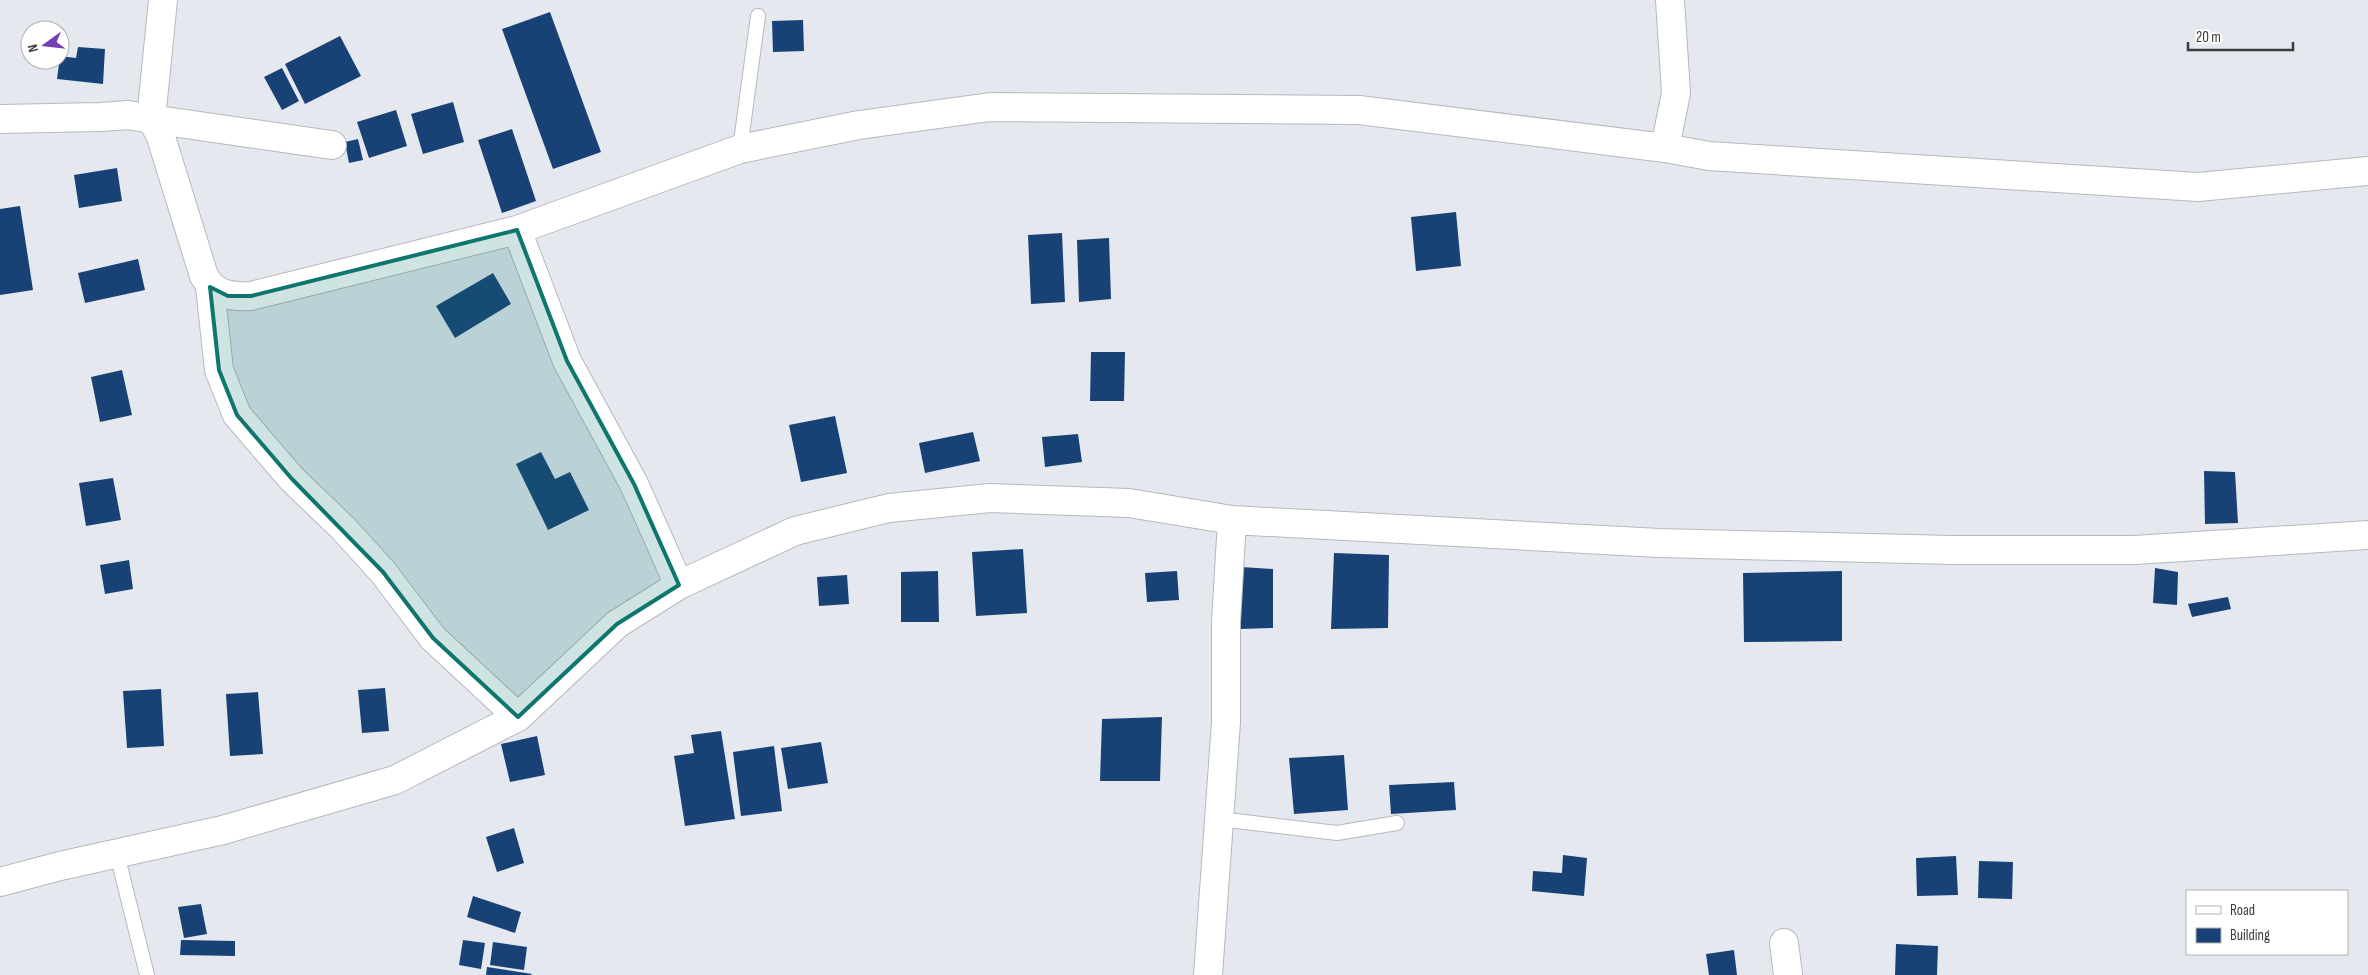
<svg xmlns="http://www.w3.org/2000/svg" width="2368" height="975" viewBox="0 0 2368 975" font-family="'Sofia Sans Condensed',sans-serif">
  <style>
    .building { fill: #184275 }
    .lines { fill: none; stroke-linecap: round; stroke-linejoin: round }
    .service-casing { stroke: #b4b9be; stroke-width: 16 }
    .minor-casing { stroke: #b4b9be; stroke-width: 30 }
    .service { stroke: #fff; stroke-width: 14 }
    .minor { stroke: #fff; stroke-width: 28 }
    .marked { fill: #0f766e; fill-opacity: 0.2; stroke: #0f766e; stroke-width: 4; stroke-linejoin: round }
  </style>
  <rect width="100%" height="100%" fill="#e5e9ef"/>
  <path class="building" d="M550,12l51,140 -48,17 -51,-140z
    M803,20l1,31 -31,1 -1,-31z
    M340,36l21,40 -56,28 -20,-40z
    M78,47l27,2 -2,35 -46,-5 3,-23 16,2z
    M282,68l17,33 -17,9 -18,-33z
    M453,102l11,40 -41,12 -12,-40z
    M396,110l11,36 -38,12 -12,-36z
    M512,129l24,72 -34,12 -24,-73z
    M358,139l5,21 -14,3 -4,-21z
    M117,168l5,33 -43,7 -5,-33z
    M20,206l13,84 -33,5v-86z
    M1456,212l5,54 -45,5 -5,-54z
    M1062,233l3,69 -34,2 -3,-69z
    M1109,238l2,61 -32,3 -2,-62z
    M138,259l7,31 -60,13 -7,-30z
    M493,273l18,31 -56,34 -19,-32z
    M1091,352h34l-1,49h-34z
    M122,370l10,45 -32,7 -9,-45z
    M835,416l12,57 -46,9 -12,-57z
    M973,432l7,29 -55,12 -6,-30z
    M1078,434l4,28 -37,5 -3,-30z
    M541,452l14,27 15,-7 19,38 -41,20 -32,-66z
    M2204,471l31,1 3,51 -33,1z
    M113,478l8,42 -35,6 -7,-43z
    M1023,549l4,64 -51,3 -4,-64z
    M1334,553l55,2 -1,73 -57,1z
    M129,560l4,29 -28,5 -5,-29z
    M1241,567l32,2v59l-33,1z
    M2155,568l23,4 -1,33 -24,-2z
    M938,571l1,51h-38v-50z
    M1177,571l2,29 -32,2 -2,-29z
    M1842,571v70l-98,1 -1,-69z
    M847,575l2,29 -30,2 -2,-29z
    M2228,597l3,12 -39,8 -4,-13z
    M385,688l4,43 -27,2 -4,-43z
    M161,689l3,57 -37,2 -4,-57z
    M258,692l5,62 -33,2 -4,-62z
    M1162,717l-2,64h-60l2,-62z
    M721,731l14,88 -50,7 -11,-70 20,-3 -3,-18z
    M537,736l8,39 -35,7 -9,-38z
    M821,742l7,41 -40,6 -7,-41z
    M774,746l8,65 -41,5 -8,-64z
    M1344,755l4,55 -54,4 -5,-56z
    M1454,782l2,28 -65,4 -2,-29z
    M514,828l10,35 -27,9 -11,-35z
    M1563,855l24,3 -3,38 -52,-5 1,-20 29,2z
    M1956,856l2,39 -41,1 -1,-38z
    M1979,861l34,1 -1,37 -34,-1z
    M473,896l48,16 -6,21 -48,-16z
    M201,904l6,30 -23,4 -6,-31z
    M181,940l54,1v15l-55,-1z
    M463,940l22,3 -4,26 -22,-4z
    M493,942l34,5 -3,23 -34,-5z
    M1896,944l42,2 -1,29h-42z
    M1734,950l3,25h-28l-3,-21z
    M487,967l45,7 -1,1h-45z"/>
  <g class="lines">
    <defs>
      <path id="service" d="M740,149l18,-133
        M1219,819l118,14 60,-10
        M117,854l30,121"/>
      <path id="minor" d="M163,0l-12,119 181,26
        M0,119l101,-2 27,-2 23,4 9,15 44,142c11,19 26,21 47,20l266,-66 223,-81 119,-24 131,-18 369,3 306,38 11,-55 -6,-93
        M1665,148l44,8 489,31 170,-16
        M517,230l50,131 67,123 45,101
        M210,287l9,83 18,45 55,64 51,49 40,44 50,66 85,79
        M0,882l60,-16 163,-36 172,-50 123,-63 99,-93 62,-39 116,-54 94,-23 101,-10 139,5 103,17 427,23 293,7h183l233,-15
        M1784,943l4,32
        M1208,975l18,-253v-100l6,-102"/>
    </defs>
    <use href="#service" class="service-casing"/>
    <use href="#minor" class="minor-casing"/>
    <use href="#service" class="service"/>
    <use href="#minor" class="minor"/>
  </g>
  <path class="marked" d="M517,230l50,131 67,123 45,101 -62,39 -99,93 -85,-79 -50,-66 -91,-93 -55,-64 -18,-45 -9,-83 18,9h23z"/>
  <rect x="2186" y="890" width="162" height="65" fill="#ffffff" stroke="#b0b1b2"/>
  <rect x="2196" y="906" width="25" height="8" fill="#ffffff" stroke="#b0b1b2"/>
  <text x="2230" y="915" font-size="15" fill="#3a3c3e">Road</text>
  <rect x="2196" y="928" width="25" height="15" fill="#184275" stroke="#b0b1b2"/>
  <text x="2230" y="940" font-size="15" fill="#3a3c3e">Building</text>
  <g transform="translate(45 45) rotate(255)"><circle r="24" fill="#ffffff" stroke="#b0b1b2"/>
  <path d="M0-4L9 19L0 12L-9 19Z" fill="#753eb5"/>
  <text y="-8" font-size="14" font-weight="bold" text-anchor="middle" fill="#3a3c3e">N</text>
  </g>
  <path d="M2188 42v8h105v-8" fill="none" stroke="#3a3c3e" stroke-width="2.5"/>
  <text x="2196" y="42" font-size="15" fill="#3a3c3e" stroke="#ffffff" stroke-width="4" paint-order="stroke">20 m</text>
</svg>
